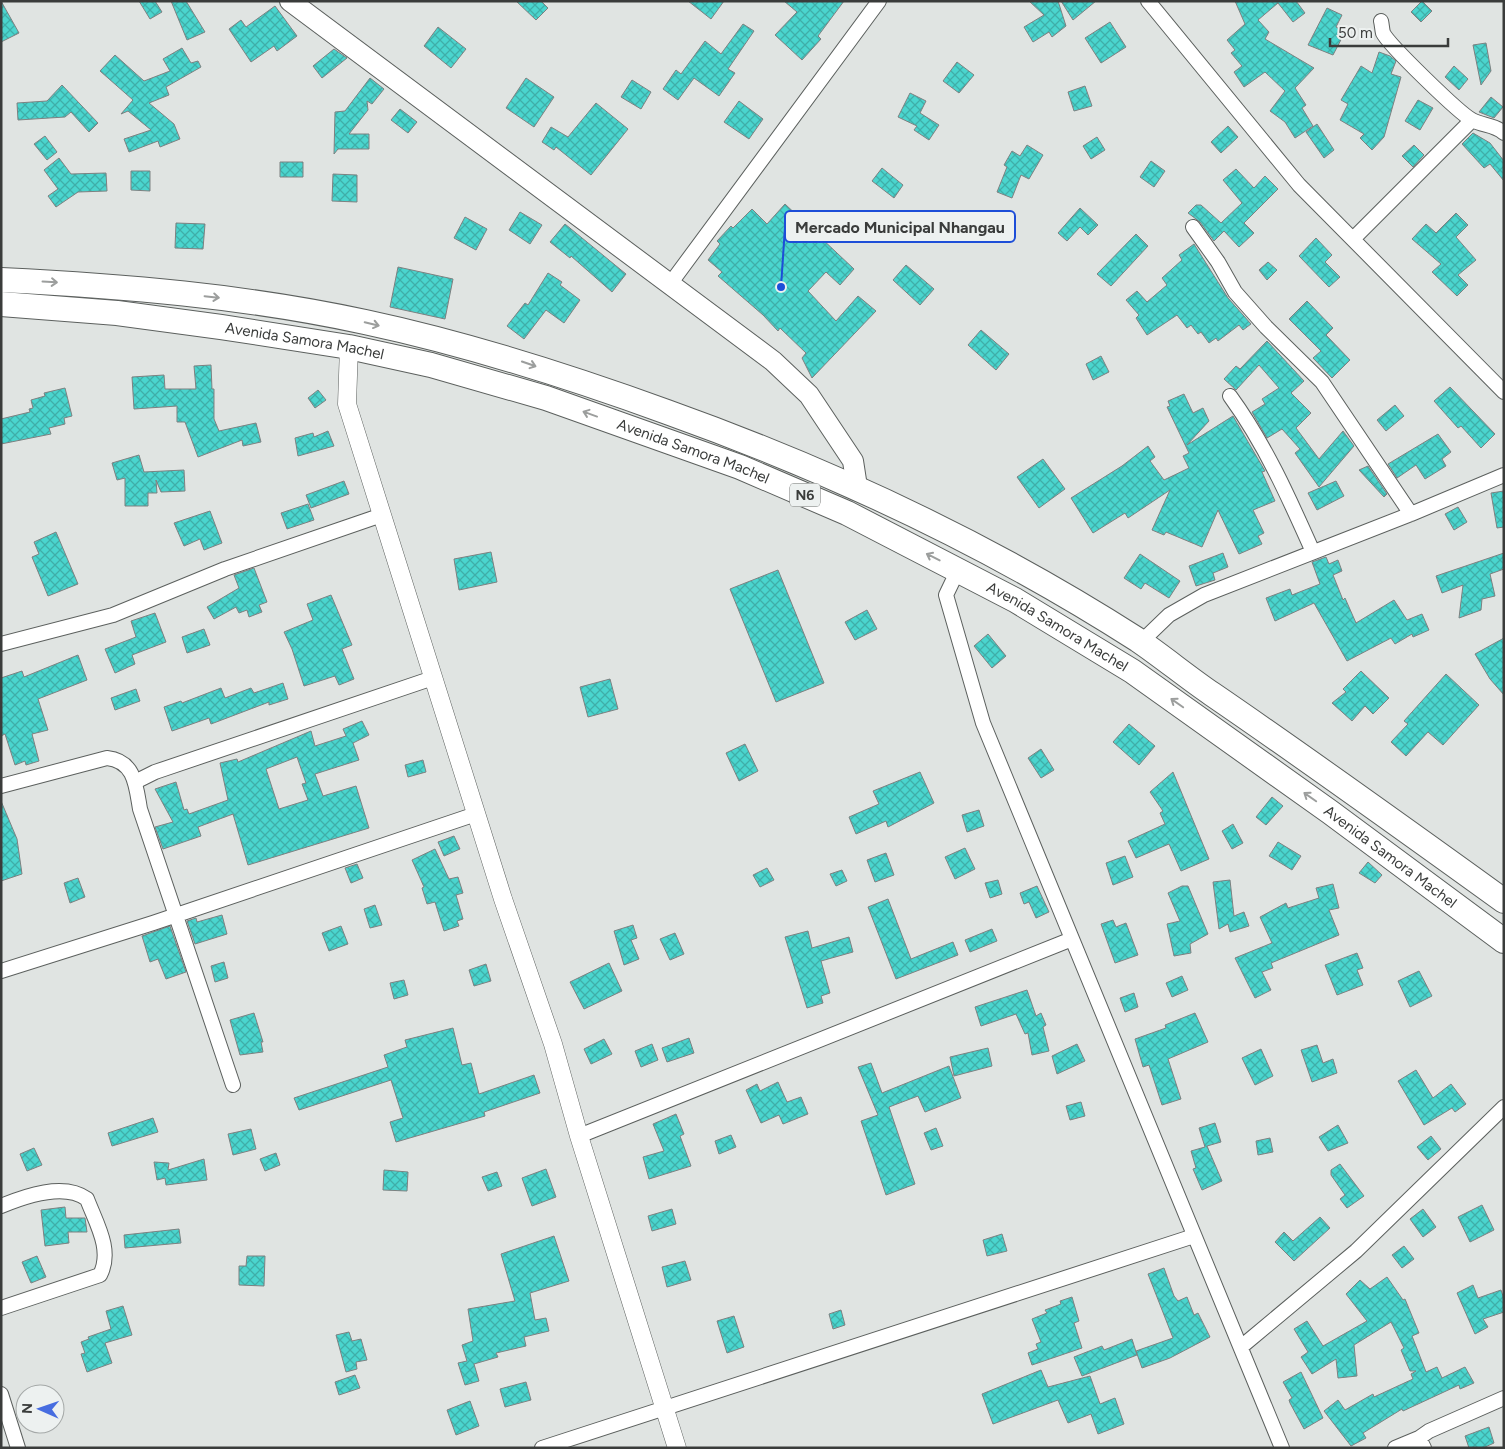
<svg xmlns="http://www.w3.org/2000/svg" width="1505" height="1449" viewBox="0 0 1505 1449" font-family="Figtree,sans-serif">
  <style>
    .building { fill: url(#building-cross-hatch); stroke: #7d8181; fill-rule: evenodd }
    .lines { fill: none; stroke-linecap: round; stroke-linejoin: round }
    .minor-casing { stroke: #5c605e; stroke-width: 16 }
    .tertiary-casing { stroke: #5c605e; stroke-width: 19 }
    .secondary-casing { stroke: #5c605e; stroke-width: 22 }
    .trunk-casing { stroke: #5c605e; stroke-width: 26 }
    .minor { stroke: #fff; stroke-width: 14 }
    .tertiary { stroke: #fff; stroke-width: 18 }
    .secondary { stroke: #fff; stroke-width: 20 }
    .trunk { stroke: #fff; stroke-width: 24 }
    .oneway { stroke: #9c9e9d }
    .labels { text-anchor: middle; stroke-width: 4; stroke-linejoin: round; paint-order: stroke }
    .shield { fill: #edf1f0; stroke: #707271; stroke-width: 1 }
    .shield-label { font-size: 14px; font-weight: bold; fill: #3a3c3b }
    .street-label { font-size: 15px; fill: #3a3c3b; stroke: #edf1f0 }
    .leader { fill: none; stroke: #1d4ed8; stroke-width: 2 }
    .callout-dot { fill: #1d4ed8; stroke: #edf1f0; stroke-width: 2 }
    .callout { fill: #edf1f0; stroke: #1d4ed8; stroke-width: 2 }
    .callout-label { font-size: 16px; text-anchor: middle; font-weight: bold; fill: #3a3c3b }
  </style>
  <defs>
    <pattern id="building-cross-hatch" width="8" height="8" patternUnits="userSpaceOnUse" patternTransform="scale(1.25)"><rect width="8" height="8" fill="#4ad5ce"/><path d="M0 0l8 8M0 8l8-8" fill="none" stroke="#3faea8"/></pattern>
  </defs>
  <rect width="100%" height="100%" fill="#e0e4e2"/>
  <path class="building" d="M1,1l18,32 -18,9z
    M139,1h16l7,11 -12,7z
    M171,1h15l19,31 -18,8z
    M516,1h25l7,7 -12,12z
    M688,1h36l-13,18z
    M784,1h60l-26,35 3,3 -19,21 -27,-25 22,-23z
    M1029,1h29l8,25 -14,11 -3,-5 -16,10 -9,-15 20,-12z
    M1061,1h35l-23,19z
    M1235,1h61l9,12 -12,9 -15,-19 -20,17 11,12 -4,7 49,29 -19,20 11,17 -4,3 11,18 -18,12 -10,-16 -15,-11 15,-20 -20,-19 -21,15 -10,-15 8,-6 -11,-13 4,-3 -8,-10 18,-16z
    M1422,1l10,10 -11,11 -10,-10z
    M275,6l22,30 -20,15 -3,-5 -23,16 -22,-33 12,-9 5,7z
    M1327,8l15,7 -6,12 9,5 -12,23 -25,-10z
    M1110,22l16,25 -25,16 -16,-25z
    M743,24l11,7 -26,38 7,4 -16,23 -25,-18 -16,22 -15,-11 13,-19 5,4 24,-33 16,13z
    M438,27l28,22 -15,19 -27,-22z
    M1486,43l5,28 -10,14 -8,-40z
    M182,48l9,15 7,-2 3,6 -35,20 3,8 -20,8 25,21 6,15 -20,8 -2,-6 -29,11 -5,-13 27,-9 -23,-19 -7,3 12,-14 -33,-29 15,-16 29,26 26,-10 -7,-12z
    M334,49l13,9 -25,20 -9,-12z
    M1379,52l11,4 6,5 -5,13 10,3 -17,60 -12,13 -12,-12 4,-4 -24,-14 8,-16 -7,-4 20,-34 11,7z
    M957,62l17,13 -15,18 -16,-12z
    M1454,66l14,13 -9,11 -14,-13z
    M370,78l14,11 -12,15 -5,-3 1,9 -19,24h20v15h-31l-4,5 1,-42 10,-1z
    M526,78l28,19 -20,30 -28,-19z
    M632,80l19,12 -10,17 -20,-12z
    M62,85l36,38 -9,9 -18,-20 -6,5 -47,3 -1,-17 30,-2z
    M1085,86l7,20 -18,5 -6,-19z
    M910,93l16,8 -6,12 19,12 -10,15 -15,-10 3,-4 -19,-9z
    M1491,97l12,10 -9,11 -15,-6z
    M1418,100l15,8 -13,22 -15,-9z
    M739,101l24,18 -14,20 -25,-17z
    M596,103l32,26 -37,46 -35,-28 -2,3 -12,-8 9,-15 17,10z
    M400,109l17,13 -9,11 -17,-13z
    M1317,124l17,26 -10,8 -18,-26z
    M1228,126l10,11 -17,16 -10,-11z
    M1473,133l17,10 14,18v20l-14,-17 -6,4 -22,-24z
    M45,136l12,16 -10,8 -13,-16z
    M1097,137l8,13 -14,9 -8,-13z
    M1027,145l16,10 -14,24 -8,-4 -9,23 -15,-6 10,-25 -3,-2 8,-14 8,5z
    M1414,145l10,10 -11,12 -11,-11z
    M59,158l12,16 35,-1 1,18 -29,1 -22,15 -8,-11 10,-7 -14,-19z
    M1151,161l14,10 -11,16 -14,-10z
    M280,162h23v15h-23z
    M882,168l21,17 -9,13 -22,-17z
    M1236,169l18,19 11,-12 13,13 -34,34 10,10 -15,14 -15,-16 -10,10 -14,-19 -12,-9 8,-8h5l20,18 21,-20 -19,-23z
    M131,171h19v20l-19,-1z
    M333,174l24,1v27l-25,-1z
    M785,204l69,65 -14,16 -14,-13 -18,19 28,30 22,-25 18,15 -64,67 -10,-20 4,-5 -26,-25 -2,3 -15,-16 -45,-39 4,-4 -14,-12 12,-16 -3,-3 14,-15 2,2 19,-19 15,15z
    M1080,208l18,17 -10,10 -8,-8 -13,14 -9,-8z
    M520,212l22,13 -12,19 -21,-14z
    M1456,213l12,12 -12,12 20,23 -18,15 10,10 -11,11 -25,-24 9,-8 -29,-25 14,-15 10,9z
    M465,217l22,12 -11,21 -22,-12z
    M176,223l29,1 -2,25 -28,-1z
    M565,224l61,50 -14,18 -41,-36 -1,2 -20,-16z
    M1136,234l12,12 -37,40 -14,-12z
    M1316,238l16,17 -7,7 15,15 -11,10 -30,-31z
    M1194,244l34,54 23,26 -8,6 -4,-5 -21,16 -2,-3 -7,5 -8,-11 -3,2 -7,-9 -4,3 -10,-13 -30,20 -11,-17 3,-3 -13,-15 11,-9 10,11 20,-17 -5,-7 20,-18 -3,-5z
    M1268,262l9,8 -10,10 -8,-10z
    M906,265l28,24 -14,16 -27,-25z
    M398,267l55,12 -8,40 -55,-12z
    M548,273l14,9 -2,3 20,15 -16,23 -18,-13 -22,29 -17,-13 18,-23 3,2z
    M1307,301l26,27 -7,7 24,25 -18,18 -19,-20 8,-7 -32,-32z
    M981,330l28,24 -13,16 -28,-25z
    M1267,341l37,40 -13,12 20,20 -15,15 23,31 24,-28 11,15 -35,41 -24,-34 5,-4 -18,-20 -15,9 -15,-26 13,-8 -3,-5 17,-11 -20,-23 -23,25 -12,-11 12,-13 4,3z
    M1101,356l8,16 -16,8 -7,-16z
    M211,365l1,24h2v30l5,12 37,-8 5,19 -18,4 -1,-6 -44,17 -13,-35h-8v-16l-43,3 -2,-32 32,-2 1,14h31l-2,-23z
    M1450,387l45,47 -14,14 -20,-22 -3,2 -24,-27z
    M65,388l7,28 -8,2 1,6 -16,4 2,6 -50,10v-25l29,-7 -1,-3 4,-1 -2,-8 14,-4 -1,-3z
    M318,390l8,10 -11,8 -7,-10z
    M1184,394l9,19 10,-5 6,13 -22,24 46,-29 32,55 -3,1 13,29 -22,9 11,23 -6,3 4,8 -23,10 -21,-44 -16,37 -36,-15 -2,3 -12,-5 18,-40 -42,28 -3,-5 -32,20 -22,-35 51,-32 26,-20 7,11 -5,4 14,19 25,-12 -6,-12 6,-3 -22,-46 3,-1 -2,-5z
    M1395,405l9,11 -18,15 -9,-11z
    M328,431l6,15 -36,10 -3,-18 18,-5 1,4z
    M1438,434l13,18 -9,7 4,7 -21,13 -9,-14 -19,13 -9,-14z
    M139,455l5,17 40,-2 1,21 -24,1 -5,-12 1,13h-9v13h-23v-28l-8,2 -5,-17z
    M1043,459l22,30 -26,19 -22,-31z
    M1368,466l19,28 -3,3 -25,-27z
    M344,481l5,13 -38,14 -5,-13z
    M1336,481l8,15 -27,14 -9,-17z
    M1504,491v36l-7,1 -6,-35z
    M308,504l6,16 -27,9 -6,-16z
    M1458,507l9,15 -13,8 -9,-16z
    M210,511l12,32 -18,7 -4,-11 -16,7 -10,-23z
    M56,532l22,52 -30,12 -16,-39 7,-3 -5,-12z
    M491,552l6,30 -38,8 -5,-31z
    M1223,553l5,14 -15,6 2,7 -19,6 -7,-20z
    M1504,553v16l-14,5 5,22 -13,3 -1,11 -22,8 4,-33 -21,8 -6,-17z
    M1140,554l40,27 -11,17 -24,-15 -4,6 -17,-11z
    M1326,557l3,7 9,-4 4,11 -9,4 10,25 2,-2 11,25 38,-23 13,20 15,-6 7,16 -16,7 -1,-3 -17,10 -4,-6 -44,23 -33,-58 -39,18 -9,-23 24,-9 2,6 28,-11 -8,-22z
    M254,568l13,34 -8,3 3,7 -13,5 -2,-7 -8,3 -3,-6 -22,12 -7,-12 32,-19 -5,-13z
    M778,570l46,113 -48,19 -46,-113z
    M331,595l21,50 -10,4 12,30 -15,6 -4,-9 -31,10 -12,-37 -8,-17 29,-12 -6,-16z
    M867,610l10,19 -22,11 -10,-18z
    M155,613l11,29 -34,13 3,9 -20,9 -10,-24 31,-12 -5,-16z
    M204,629l6,16 -23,8 -5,-16z
    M988,634l18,22 -14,12 -18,-22z
    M1504,638v57l-14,-16 -15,-25z
    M78,655l9,25 -49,19 10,31 -16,4 7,27 -13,4 -1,-4 -10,4 -10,-31 -4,2v-58l21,-7 2,6z
    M1361,671l28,27 -16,16 -8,-8 -13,15 -20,-18 14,-11 -3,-3z
    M1446,674l33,31 -36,40 -15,-13 -22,24 -15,-14 17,-18 -4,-3z
    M610,679l8,30 -30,8 -8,-30z
    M283,683l5,16 -19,6v-3l-58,22 -2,-6 -37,13 -8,-24 17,-6 1,2 39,-15 4,10 26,-10 3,5z
    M136,689l4,12 -25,9 -4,-12z
    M362,721l7,14 -16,8 6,17 -44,14 8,22 33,-10 13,42 -121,37 -15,-51 -35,13 3,9 -38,13 -8,-22 18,-5 -18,-33 21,-7 8,28 3,-1 2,5 39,-14 -8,-37 17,-4 1,3 73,-31 4,15 31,-10 -3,-7zM297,757l9,26 -4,1 6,16 -29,9 -13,-40z
    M1129,724l26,22 -16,19 -26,-23z
    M745,744l13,27 -19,10 -13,-28z
    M1041,749l13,21 -13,8 -13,-20z
    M423,760l3,12 -18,5 -3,-12z
    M920,772l14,31 -46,24 -2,-6 -30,13 -7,-17 30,-13 -6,-13z
    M1173,772l36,87 -28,12 -12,-27 -33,14 -8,-17 37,-17 -5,-11 3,-2 -13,-19z
    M1272,797l11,9 -17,19 -10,-8z
    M1,801l16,38 5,35 -21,7z
    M979,810l5,16 -17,6 -5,-17z
    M1233,824l10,19 -11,6 -10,-18z
    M454,836l6,13 -16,7 -6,-14z
    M1278,842l23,14 -9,14 -23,-14z
    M965,848l10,21 -20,10 -10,-22z
    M435,849l14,30 9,-2 5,16 -7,2 7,24 -6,2 2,5 -15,5 -9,-29 -8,2 -5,-16 2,-1 -12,-27z
    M886,853l8,22 -19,7 -8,-22z
    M1125,856l8,21 -20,8 -7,-22z
    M1368,862l14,13 -7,8 -16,-10z
    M357,864l6,14 -12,5 -6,-15z
    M767,868l7,12 -14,7 -7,-12z
    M842,870l5,11 -11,5 -6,-12z
    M78,878l7,19 -15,6 -6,-20z
    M998,880l4,14 -12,4 -5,-15z
    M1230,880l4,36 10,-4 5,14 -19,6 -2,-8 -9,5 -6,-47z
    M1333,884l6,24 -10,2 10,25 -68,28 2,5 -11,4 9,18 -16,8 -20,-40 37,-15 -12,-26 26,-14 2,5 31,-10 -3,-10z
    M1037,886l12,26 -13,6 -7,-16 -5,2 -4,-11z
    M1182,886h6l20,48 -18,10 1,9 -17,3 -7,-32 13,-3 -12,-28z
    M888,899l23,60 42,-17 5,13 -62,24 -28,-72z
    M375,905l7,20 -12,3 -6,-19z
    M222,915l5,19 -32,10 -8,-23 9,-3 1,4z
    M1113,920l3,7 10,-4 12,32 -23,8 -14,-39z
    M633,925l4,13 -6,2 8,19 -15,6 -10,-34z
    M170,926l16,46 -20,7 -8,-20 -8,3 -8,-26z
    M341,926l7,18 -19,7 -7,-18z
    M992,929l5,12 -27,11 -5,-12z
    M808,931l4,17 37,-11 4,15 -32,9 9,32 -9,3 2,7 -16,5 -22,-71z
    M675,933l9,21 -14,6 -10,-21z
    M1357,953l6,15 -6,2 6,15 -26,10 -12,-30z
    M224,962l4,16 -13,4 -4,-16z
    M609,963l13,28 -38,18 -14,-27z
    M486,964l5,17 -17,5 -5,-16z
    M1419,971l13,25 -22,11 -12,-26z
    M1182,976l6,14 -16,7 -6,-14z
    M404,980l4,15 -14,4 -4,-16z
    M1027,990l9,26 5,-3 5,12 -3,2 6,24 -17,4 -4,-22 -3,1 -9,-20 -35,12 -6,-19z
    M1134,993l4,14 -13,5 -5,-14z
    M254,1013l9,29h-2l2,10 -23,3 -10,-35z
    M1195,1013l13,29 -40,17 13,40 -19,6 -13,-40 -6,2 -8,-28 31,-11 -1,-3z
    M453,1028l9,37 9,-2 8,31 55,-19 6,18 -56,19 1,4 -89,26 -6,-20 13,-4 -12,-38 -92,30 -5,-12 94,-31 -4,-12 23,-8 -2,-7z
    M689,1038l5,15 -27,9 -5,-14z
    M604,1039l8,15 -21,10 -7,-15z
    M652,1044l6,16 -17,7 -6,-16z
    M1077,1044l8,17 -28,13 -5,-18z
    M1317,1045l6,18 10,-4 4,14 -25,9 -11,-32z
    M988,1048l4,18 -38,10 -4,-19z
    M1261,1049l12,27 -18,9 -13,-27z
    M871,1063l11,30 67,-27 12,32 -36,14 -7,-16 -29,11 26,77 -29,11 -25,-74 17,-6 -20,-48z
    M1416,1070l17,28 18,-14 15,20 -11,8 -3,-4 -28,17 -26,-44z
    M778,1082l9,20 14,-5 7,17 -25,10 -4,-9 -18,8 -15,-33 11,-6 3,7z
    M1081,1102l4,14 -15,4 -4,-14z
    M676,1114l8,20 -4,2 11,30 -42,13 -6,-22 21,-6 -11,-27z
    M153,1118l5,14 -46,14 -4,-13z
    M1215,1123l6,19 -14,4 15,35 -20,9 -9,-21 3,-1 -5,-17 14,-4 -6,-19z
    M1338,1125l10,18 -20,8 -9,-14z
    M936,1128l7,18 -12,4 -7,-17z
    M251,1129l5,20 -23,6 -5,-21z
    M731,1135l5,12 -17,7 -4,-13z
    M1431,1136l10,13 -13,11 -11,-13z
    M1270,1138l3,14 -15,3 -2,-14z
    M34,1148l8,17 -15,6 -7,-17z
    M276,1153l4,12 -15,6 -5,-12z
    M204,1159l3,21 -41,5 -1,-7 -8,2 -3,-18 15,1 -1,7z
    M1340,1164l24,32 -17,12 -7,-9 5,-4 -14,-20v-5z
    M546,1169l10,28 -24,9 -10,-28z
    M384,1170l24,2 -1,19 -24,-1z
    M497,1172l5,14 -14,5 -6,-14z
    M1482,1205l12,25 -24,12 -12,-25z
    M65,1207l1,11h19l2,14h-19l1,11 -24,3 -4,-36z
    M672,1209l4,15 -24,7 -4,-15z
    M1423,1209l13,18 -13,10 -13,-18z
    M1320,1217l10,11 -36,33 -19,-19 9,-10 9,9z
    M179,1229l2,14 -56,5 -1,-13z
    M1002,1234l5,17 -20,5 -4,-16z
    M554,1236l15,45 -39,12 5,27 11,-2 3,13 -25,6 2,9 -30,7 2,4 -24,7 5,17 -14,4 -7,-22 9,-2 -5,-16 11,-4 -5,-32 47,-8 -14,-47z
    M1404,1246l10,13 -12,9 -10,-13z
    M37,1256l9,21 -15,6 -9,-21z
    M247,1256h18l-1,30 -25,-1v-19h7z
    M685,1261l6,19 -24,7 -5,-20z
    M1164,1268l10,28 4,5 9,-4 7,18 4,-2 12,24 -40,21 -28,10 -6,-17 37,-13 -25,-64z
    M1387,1277l16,23 2,-1 14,34 -7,3 14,36 11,-5 5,11 23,-11 9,16 -14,6 -1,-4 -56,26 -1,-2 -39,24 3,5 -15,8 -27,-35 14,-11 7,10 28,-16 1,3 39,-18 -2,-5 5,-3h-6l-9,-21 3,-2 -13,-26 -37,23 3,31 -19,2 -2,-19 -24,15 -11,-17 7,-5 -14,-23 13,-8 16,25 44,-25 -21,-27 14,-14 10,9z
    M1473,1285l5,13 23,-8 3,9v13l-21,7 5,8 -13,7 -18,-41z
    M1072,1297l7,24 -5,2 8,25 -50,17 -4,-12 10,-4 -2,-5 5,-2 -9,-23 15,-6 -2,-3 16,-6 -1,-3z
    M123,1306l9,29 -27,8 7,20 -25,9 -6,-18 4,-1 -4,-11 8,-3 -1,-2 23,-8 -5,-18z
    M841,1310l4,15 -12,4 -4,-15z
    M734,1316l10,31 -17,6 -10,-32z
    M349,1332l3,9 9,-2 6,21 -11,2 1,7 -11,3 -10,-37z
    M1132,1339l5,16 -55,21 -8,-19 28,-11 2,4z
    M1041,1370l7,17 42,-11 10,28 15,-6 9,26 -26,10 -7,-20 -23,9 -10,-23 -65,24 -11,-30z
    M1301,1372l22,46 -19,11 -14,-26 -1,-3 3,-2 -9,-16z
    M355,1375l5,13 -21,7 -4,-13z
    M526,1382l5,18 -26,7 -5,-18z
    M470,1401l9,25 -23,9 -9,-25z
    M1489,1427l5,16 -11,5h-14l-4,-12z"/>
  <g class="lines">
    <defs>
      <path id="minor" d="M1148,1l151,184 205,207
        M1381,21c1,4 1,8 2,12 6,12 76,80 89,87 11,6 22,4 32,13
        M1193,227l25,35 17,30 31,35 56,55 89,132
        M1353,239l119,-119
        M670,284l209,-283
        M1230,396c35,48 59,102 83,156
        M958,570l-12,25 37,128 299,725
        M1141,642l28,-27 35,-20 207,-81 93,-39
        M1,644l112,-29 112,-46 157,-54
        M135,782l20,-10 278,-94
        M1,786l106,-28c28,3 29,28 33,51l93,276
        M1,971l152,-48 323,-109
        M579,1136l493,-197
        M1,1206c24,-10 63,-24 86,-7 9,24 26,51 13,76l-99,33
        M1241,1347l115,-96 148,-144
        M1,1394l17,54
        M1419,1438l10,-7 75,-33
        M542,1448l652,-212
        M1395,1448l24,-10 5,10"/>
      <path id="tertiary" d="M349,347l-2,57 156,495 50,145 26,92 98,312"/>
      <path id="secondary" d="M290,1l483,360 36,34 44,66 4,26"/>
      <g id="trunk">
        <path d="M1,280c122,6 244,16 364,42 103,22 203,54 302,90 165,59 323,133 471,228 25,17 49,37 74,54 98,67 195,137 292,207"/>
        <path id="s1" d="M1,304l116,9 104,14 128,20 82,18 115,33 194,69 107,46 168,87 117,71 198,141 174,129"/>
      </g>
    </defs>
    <use href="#minor" class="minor-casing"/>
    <use href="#tertiary" class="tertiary-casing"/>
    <use href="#secondary" class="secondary-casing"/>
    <use href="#trunk" class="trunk-casing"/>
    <use href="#minor" class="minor"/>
    <use href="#tertiary" class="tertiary"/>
    <use href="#secondary" class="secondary"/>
    <use href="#trunk" class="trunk"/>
  </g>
  <defs><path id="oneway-shaft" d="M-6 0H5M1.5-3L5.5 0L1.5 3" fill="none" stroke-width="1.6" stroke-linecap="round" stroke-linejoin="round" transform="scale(1.25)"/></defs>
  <g class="oneway">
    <use href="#oneway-shaft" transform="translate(50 282) rotate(3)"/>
    <use href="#oneway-shaft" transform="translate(212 297) rotate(6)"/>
    <use href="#oneway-shaft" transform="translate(372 324) rotate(13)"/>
    <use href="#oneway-shaft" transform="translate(529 364) rotate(19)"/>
    <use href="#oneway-shaft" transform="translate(590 414) rotate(-160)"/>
    <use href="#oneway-shaft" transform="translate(933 557) rotate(-153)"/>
    <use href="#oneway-shaft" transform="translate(1177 703) rotate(-145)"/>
    <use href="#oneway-shaft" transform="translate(1310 797) rotate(-145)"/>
  </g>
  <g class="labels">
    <rect class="shield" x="790" y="483.5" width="30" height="23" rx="4"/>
    <g class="shield-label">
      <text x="805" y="500">N6</text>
    </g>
    <g class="street-label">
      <text dy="5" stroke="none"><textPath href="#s1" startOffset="306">Avenida Samora Machel</textPath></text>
      <text dy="5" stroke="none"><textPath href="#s1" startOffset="711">Avenida Samora Machel</textPath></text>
      <text dy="5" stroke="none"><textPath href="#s1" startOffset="1116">Avenida Samora Machel</textPath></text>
      <text dy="5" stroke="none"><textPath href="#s1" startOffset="1521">Avenida Samora Machel</textPath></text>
    </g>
  </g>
  <path class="leader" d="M781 287L785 227"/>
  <circle class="callout-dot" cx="781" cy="287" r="5"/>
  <rect class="callout" x="785" y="211" width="230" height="31" rx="5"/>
  <g class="callout-label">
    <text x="900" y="233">Mercado Municipal Nhangau</text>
  </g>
  <rect width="1505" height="1449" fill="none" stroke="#3a3c3b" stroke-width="5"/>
  <g transform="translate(40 1409) rotate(272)"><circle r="24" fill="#edf1f0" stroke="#a5a9a8"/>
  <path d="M0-4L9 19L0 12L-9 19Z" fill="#476de0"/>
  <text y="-8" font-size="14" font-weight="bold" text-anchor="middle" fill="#3a3c3b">N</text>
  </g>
  <path d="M1330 38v8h118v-8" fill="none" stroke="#3a3c3b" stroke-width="2.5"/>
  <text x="1338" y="38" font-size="15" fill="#3a3c3b" stroke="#edf1f0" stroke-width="4" paint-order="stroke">50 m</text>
</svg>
